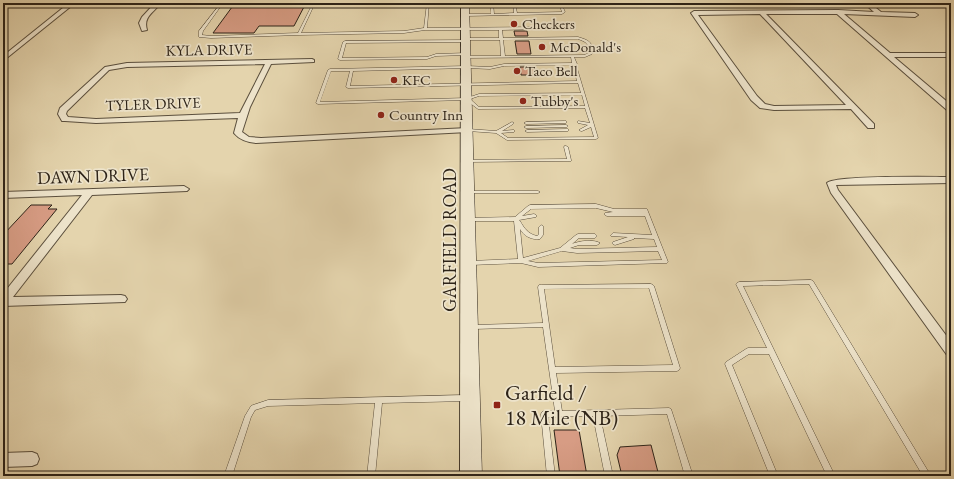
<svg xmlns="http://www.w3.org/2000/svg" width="954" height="479" viewBox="0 0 954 479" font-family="'EB Garamond',serif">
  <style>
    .building { fill: #d79c84; stroke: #2d2318 }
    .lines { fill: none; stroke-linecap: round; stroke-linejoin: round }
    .service-casing { stroke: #5b4f3d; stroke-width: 1 }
    .minor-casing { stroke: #5b4f3d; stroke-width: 2 }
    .secondary-casing { stroke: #2d2318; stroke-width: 1 }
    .service { fill: #ede3ca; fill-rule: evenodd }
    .minor { fill: #ede3ca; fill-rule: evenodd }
    .secondary { fill: #ede3ca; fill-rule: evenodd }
    .poi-dot { fill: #8f2418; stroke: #ede3ca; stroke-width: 1.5 }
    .labels { text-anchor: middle; stroke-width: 3.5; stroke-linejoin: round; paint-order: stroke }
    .far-poi-label { font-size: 15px; fill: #2d2318; stroke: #ede3ca; text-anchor: start }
    .far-street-label { font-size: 15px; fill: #2d2318; stroke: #ede3ca }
    .street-label { font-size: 18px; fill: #2d2318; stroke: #ede3ca }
    .near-poi-label { font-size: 22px; fill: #2d2318; stroke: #ede3ca; text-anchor: start }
  </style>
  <rect width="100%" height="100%" fill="#e4d4ad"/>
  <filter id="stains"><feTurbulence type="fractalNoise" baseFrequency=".005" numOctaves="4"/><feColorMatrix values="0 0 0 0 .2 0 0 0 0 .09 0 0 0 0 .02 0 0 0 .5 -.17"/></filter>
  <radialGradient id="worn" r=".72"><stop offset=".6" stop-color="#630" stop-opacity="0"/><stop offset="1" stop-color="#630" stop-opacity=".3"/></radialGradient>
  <path class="building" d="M235,3h71l-12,23h-35l-5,7h-41z
    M514,31h13l1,5h-13z
    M515,41h14l2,13h-14z
    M520,67h13l2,8h-14z
    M31,205h21l-4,4h9l-45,55h-9v-29z
    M554,430h25l8,46h-27z
    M651,445l8,31h-37l-5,-21 3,-8z"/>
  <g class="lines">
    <defs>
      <path id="service" d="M221,3h2l-20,28 -1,4 9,1 87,-3 15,-30h2l-14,30 103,-2 20,-3 3,-25h2l-2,25 118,-1h1v2l-44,1 1,8 75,-1c10,3 16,5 14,17l-7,3h-11l3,7 -1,1 22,73 -2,1 -89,1 -11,-7 -28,-2 -2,-1 2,-1 28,2 16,-9 2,1 -1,1 -11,7 11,-1h1v2l-13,1 7,5 86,-1 -3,-10 -9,4h-1l-2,-1 9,-5 -10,-2v-2l12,2 -5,-15 -107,1 -12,-9 -148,4 -2,-1 12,-33 2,-1 137,-3 23,1 14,-3 68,-1 -1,-6 -105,1v-2h35l-1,-16h-34l-2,-1 2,-1h33v-8h-74l-21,3 -105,2 -88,3 -12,-1v-6zM578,39c8,3 11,4 11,14l-5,2 -79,1 -2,-16zM573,65l4,16 -227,5 3,-15 114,-3 23,1 14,-3zM331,71h19l-4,16 2,1 230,-5 3,10 -102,1 -12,4 -147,4zM582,95l3,11 -106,1 -9,-8 9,-3z
        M491,3h2l1,11 20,-1 -1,-10h2l2,10 44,-1h1l-3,-9h2l4,9 -3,2 -96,2 -1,-1 1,-1h25z
        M466,40h1v2l-121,1 -4,15 85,-1 9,-3 31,-1 1,1 -2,1 -30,1 -9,3 -87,1 -2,-1 5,-17 2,-1z
        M565,121h1v2l-40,1 -2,-1 2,-1z
        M566,125l2,1 -1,1 -41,1 -2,-1 2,-1z
        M567,129h1v2l-41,1 -2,-1 2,-1z
        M565,146h1l2,1 3,13v1l-103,1 -2,-1 2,-1 99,-1 -3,-12z
        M466,191h72l2,1 -2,1h-70l-2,-1z
        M596,204l18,5h33l2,5 19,48 -1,1 -129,4 -17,-4 -51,2 -2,-1 -1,-1 1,-1 2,-1 48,-2 -4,-38h-45l-2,-1v-2l48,-1 13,-11 2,-1zM596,208l17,4 -8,1v2l2,1h38l7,19 -39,-2 -2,2v1l17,1 -15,5 -1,1 1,1 2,1 19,-6v-1l20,1 3,8 -80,2 -7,-1 9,-3h18l3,-2c-7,-4 -21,-2 -28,1l7,-6h16l2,-2 -2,-2h-17l-2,1 -16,13 -37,10 -3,-29c4,7 11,11 20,10l3,-4v-9l-2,-1 -2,2v7l-2,2c-9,-2 -13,-8 -17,-15l-1,-1 17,-3v-2l-2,-1 -12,2 9,-7zM562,251l15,2 81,-2 4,9 -124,3 -10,-2z
        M811,280l2,1 118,195h-8l-114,-192 -66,2 92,190h-8l-58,-122h-20l-17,11 46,111h-8l-45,-112 1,-2 20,-13 2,-1h19l-31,-64 1,-1 2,-1z
        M651,284l2,1 1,1 26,82 -1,2 -2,1 -121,2 6,38 107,-3 2,1 22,67h-8l-18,-62 -67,2 13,60h-8l-12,-60 -45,1 7,59h-8l-6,-62 1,-2 2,-1h11l-12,-84 -70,2h-2l-1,-2 1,-2h2l70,-2 -5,-36 1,-2h2zM649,288l24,77 -118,2 -11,-78z
        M467,395l2,1 1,2 -1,2 -2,1 -85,2 -7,73h-8l8,-73 -107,3 -13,4 -4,7 -19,59h-8l21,-60 6,-10 2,-1 15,-5z"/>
      <path id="minor" d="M69,3h6l-72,58v-5z
        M155,3h6c-8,10 -18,14 -14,27l-5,1 -3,-8 3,-6z
        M864,3h6l11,9 34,1 3,2 -3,2 -71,-3 46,39h61v4h-57l57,48v6h-3l-111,-97h-71l108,110v4h-6l-17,-19 -77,1 -14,-2 -9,-8 -60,-87 3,-2 144,-1 36,2zM760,14l86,91 -72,1 -9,-2 -8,-8 -59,-81z
        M312,59l2,1v2l-43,2 -21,43 -8,25 7,5 12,1 207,-10 4,2 -4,2 -212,11c-9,-1 -16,-3 -22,-10l4,-15 -142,5 -31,-2h-3l-4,-7 2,-6 45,-41 22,-4zM265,64l-25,49 -144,6 -28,-2 -2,-3 1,-3 42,-41 18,-3z
        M951,177v6l-115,2 2,5 113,152v14l-4,-1 -116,-162 -4,-10c7,-8 107,-6 124,-6z
        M184,186l5,3 -2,2 -95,4 -79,102 108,-2 4,1 2,3 -2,3 -122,4v-12l79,-99 -79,3v-6z
        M32,452l5,2 2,5 -2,5 -5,2 -29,1v-14z"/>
      <path id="secondary" d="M461,3h8l13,473h-22z"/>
    </defs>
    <use href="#service" class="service-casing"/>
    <use href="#minor" class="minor-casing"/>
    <use href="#secondary" class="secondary-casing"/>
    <use href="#service" class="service"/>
    <use href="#minor" class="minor"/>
    <use href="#secondary" class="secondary"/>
  </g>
  <g class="poi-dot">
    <circle cx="514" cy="24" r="4"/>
    <circle cx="542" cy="47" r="4"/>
    <circle cx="517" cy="71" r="4"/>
    <circle cx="394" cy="80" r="4"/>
    <circle cx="523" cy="101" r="4"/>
    <circle cx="381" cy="115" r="4"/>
    <rect x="493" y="401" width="8" height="8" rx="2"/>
  </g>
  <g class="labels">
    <g class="far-poi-label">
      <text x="522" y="29">Checkers</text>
      <text x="550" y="52">McDonald's</text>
      <text x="525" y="76">Taco Bell</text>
      <text x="402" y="85">KFC</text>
      <text x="531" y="106">Tubby's</text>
      <text x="389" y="120">Country Inn</text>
    </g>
    <g class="far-street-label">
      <text transform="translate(209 50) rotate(-1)" y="5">KYLA DRIVE</text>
      <text transform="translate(153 104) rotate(-2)" y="5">TYLER DRIVE</text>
    </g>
    <g class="street-label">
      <text transform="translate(93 176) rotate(-2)" y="6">DAWN DRIVE</text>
      <text transform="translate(450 240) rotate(-90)" y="6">GARFIELD ROAD</text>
    </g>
    <g class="near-poi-label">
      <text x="505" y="400">Garfield /<tspan x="505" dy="25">18 Mile (NB)</tspan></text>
    </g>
  </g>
  <rect width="954" height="479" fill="none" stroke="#e4d4ad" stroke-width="16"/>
  <rect x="4" y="4" width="946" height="471" fill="none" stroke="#2d2318" stroke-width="2"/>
  <rect x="8" y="8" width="938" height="463" fill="none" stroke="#2d2318"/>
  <rect width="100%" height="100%" filter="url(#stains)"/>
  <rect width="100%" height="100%" fill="url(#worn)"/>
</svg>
